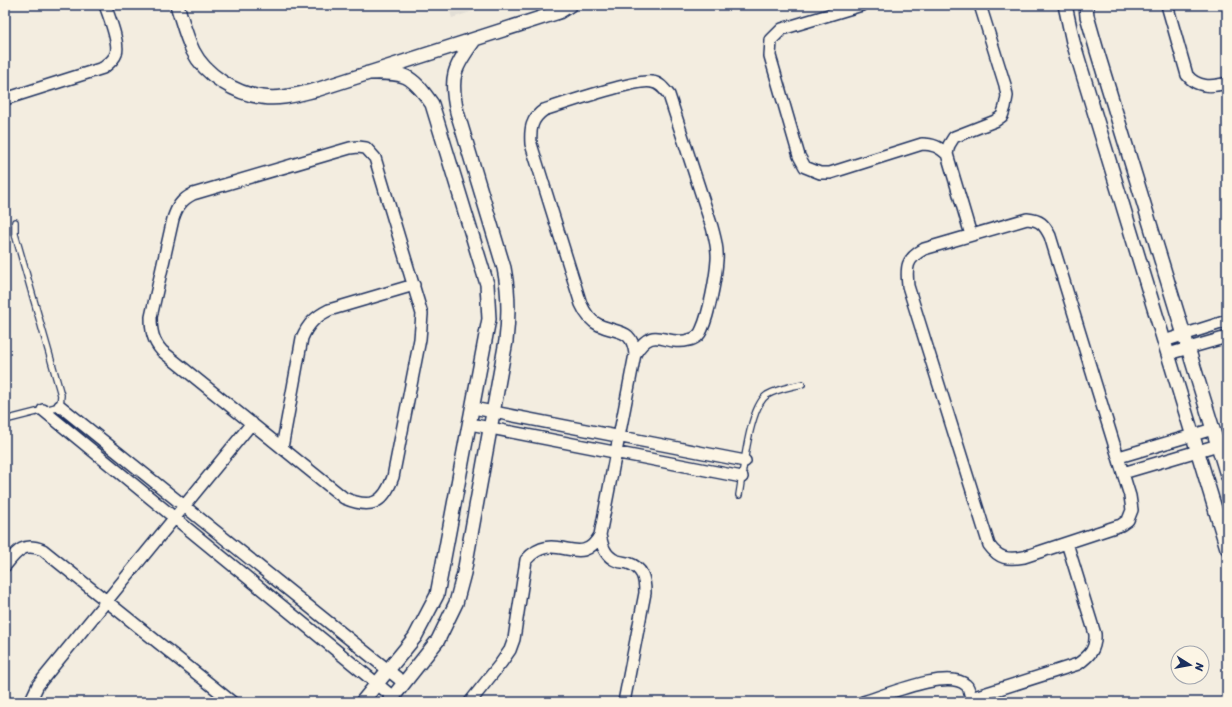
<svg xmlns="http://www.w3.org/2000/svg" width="1232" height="707" viewBox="0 0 1232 707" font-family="Sriracha,sans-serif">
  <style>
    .built { fill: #e3dfd6 }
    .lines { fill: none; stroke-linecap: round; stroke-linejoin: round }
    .service-casing { stroke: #1b2f5e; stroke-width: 8 }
    .minor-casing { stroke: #1b2f5e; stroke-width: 14 }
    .tertiary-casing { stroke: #1b2f5e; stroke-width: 16 }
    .service { stroke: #fcf5e5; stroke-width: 5.5 }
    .minor { stroke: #fcf5e5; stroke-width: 11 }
    .tertiary { stroke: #fcf5e5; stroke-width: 13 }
  </style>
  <rect width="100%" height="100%" fill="#f3ede0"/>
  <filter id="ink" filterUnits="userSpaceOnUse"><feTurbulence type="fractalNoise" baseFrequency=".025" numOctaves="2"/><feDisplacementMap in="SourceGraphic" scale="8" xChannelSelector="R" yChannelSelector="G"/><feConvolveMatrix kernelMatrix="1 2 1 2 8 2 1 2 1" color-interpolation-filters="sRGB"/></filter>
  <g filter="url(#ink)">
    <path class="built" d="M448,5h44l-40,13z"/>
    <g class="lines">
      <defs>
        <path id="service" d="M5,420l55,-14 1,-11 -46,-161v-12
          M739,495c4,-22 10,-88 28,-100 10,-6 24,-8 35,-11"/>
        <path id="minor" d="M862,5l-80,24 -11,11 -1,16 29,100 6,11 15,6h10l92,-29c11,0 17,3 25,10
          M1167,5l20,70c10,13 25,12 40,8
          M5,99l98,-31c5,-4 11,-8 13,-14 4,-11 -7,-37 -11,-49
          M358,147l8,1 9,10 47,156 -2,25 -27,138c-10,28 -23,32 -49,21l-182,-147c-9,-10 -11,-20 -11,-34l22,-98c4,-12 8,-19 20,-25l157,-46z
          M1027,219c13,1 17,5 23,17l80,260 2,14 -4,10 -7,5 -97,32c-16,3 -25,2 -35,-12l-81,-259c-2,-19 -2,-27 16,-37z
          M971,235l-24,-81 2,-9 5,-8 41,-16 7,-5 3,-9 2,-11 -2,-11 -25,-80
          M1164,341l63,-20
          M1168,354l59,-17
          M60,406l344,277
          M473,408l272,53
          M43,410l350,287
          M470,424l272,53
          M282,448l20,-110c6,-14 13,-21 27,-28l85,-25
          M1119,457l94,-28
          M1123,473l95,-28
          M600,535c2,9 4,19 13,24 4,3 10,3 15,4 15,5 17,16 17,30l-21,109
          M5,566c12,-15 18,-24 38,-16l189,152
          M971,698l107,-34c11,-8 18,-14 17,-30l-28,-91
          M30,702l8,-17 214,-262
          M470,702l31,-39 9,-13 4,-11 12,-79c29,-33 54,12 74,-25l35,-181c-3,-26 -16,-20 -36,-29 -9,-4 -14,-12 -18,-21l-50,-160c-1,-15 0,-25 13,-34 18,-6 95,-32 108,-28 8,1 12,7 17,13l43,132c3,11 6,22 5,33 -1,17 -8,54 -15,69 -2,6 -7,10 -13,11 -25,7 -35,-17 -54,14
          M863,702c21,-6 85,-34 103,-17 4,3 4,12 6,17"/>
        <path id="tertiary" d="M177,5c5,15 9,32 16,46 12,24 43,43 69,46 18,3 37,-3 54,-7l243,-78 11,-7
          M1065,5l8,37 154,506
          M1086,5l1,11 10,35 130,424
          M362,702l53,-65 22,-42 52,-276 -2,-35 -55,-180c-21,-30 -27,-32 -64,-31
          M389,702l49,-62 18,-37 8,-30 42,-232c3,-25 3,-48 -2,-73l-47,-156c-8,-35 -3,-45 18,-73"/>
      </defs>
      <use href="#service" class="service-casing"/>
      <use href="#minor" class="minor-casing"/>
      <use href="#tertiary" class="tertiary-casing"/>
      <use href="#service" class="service"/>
      <use href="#minor" class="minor"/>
      <use href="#tertiary" class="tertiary"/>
    </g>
  </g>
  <rect width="1232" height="707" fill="none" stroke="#fcf5e5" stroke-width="20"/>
  <rect x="10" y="10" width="1212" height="687" fill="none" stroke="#1b2f5e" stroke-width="1.5" filter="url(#ink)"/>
  <g transform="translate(1190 665) rotate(101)"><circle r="19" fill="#fcf5e5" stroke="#a2a6af"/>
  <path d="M0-3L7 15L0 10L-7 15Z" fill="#1b2f5e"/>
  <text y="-6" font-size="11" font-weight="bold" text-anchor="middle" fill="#1b2f5e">N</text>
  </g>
</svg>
